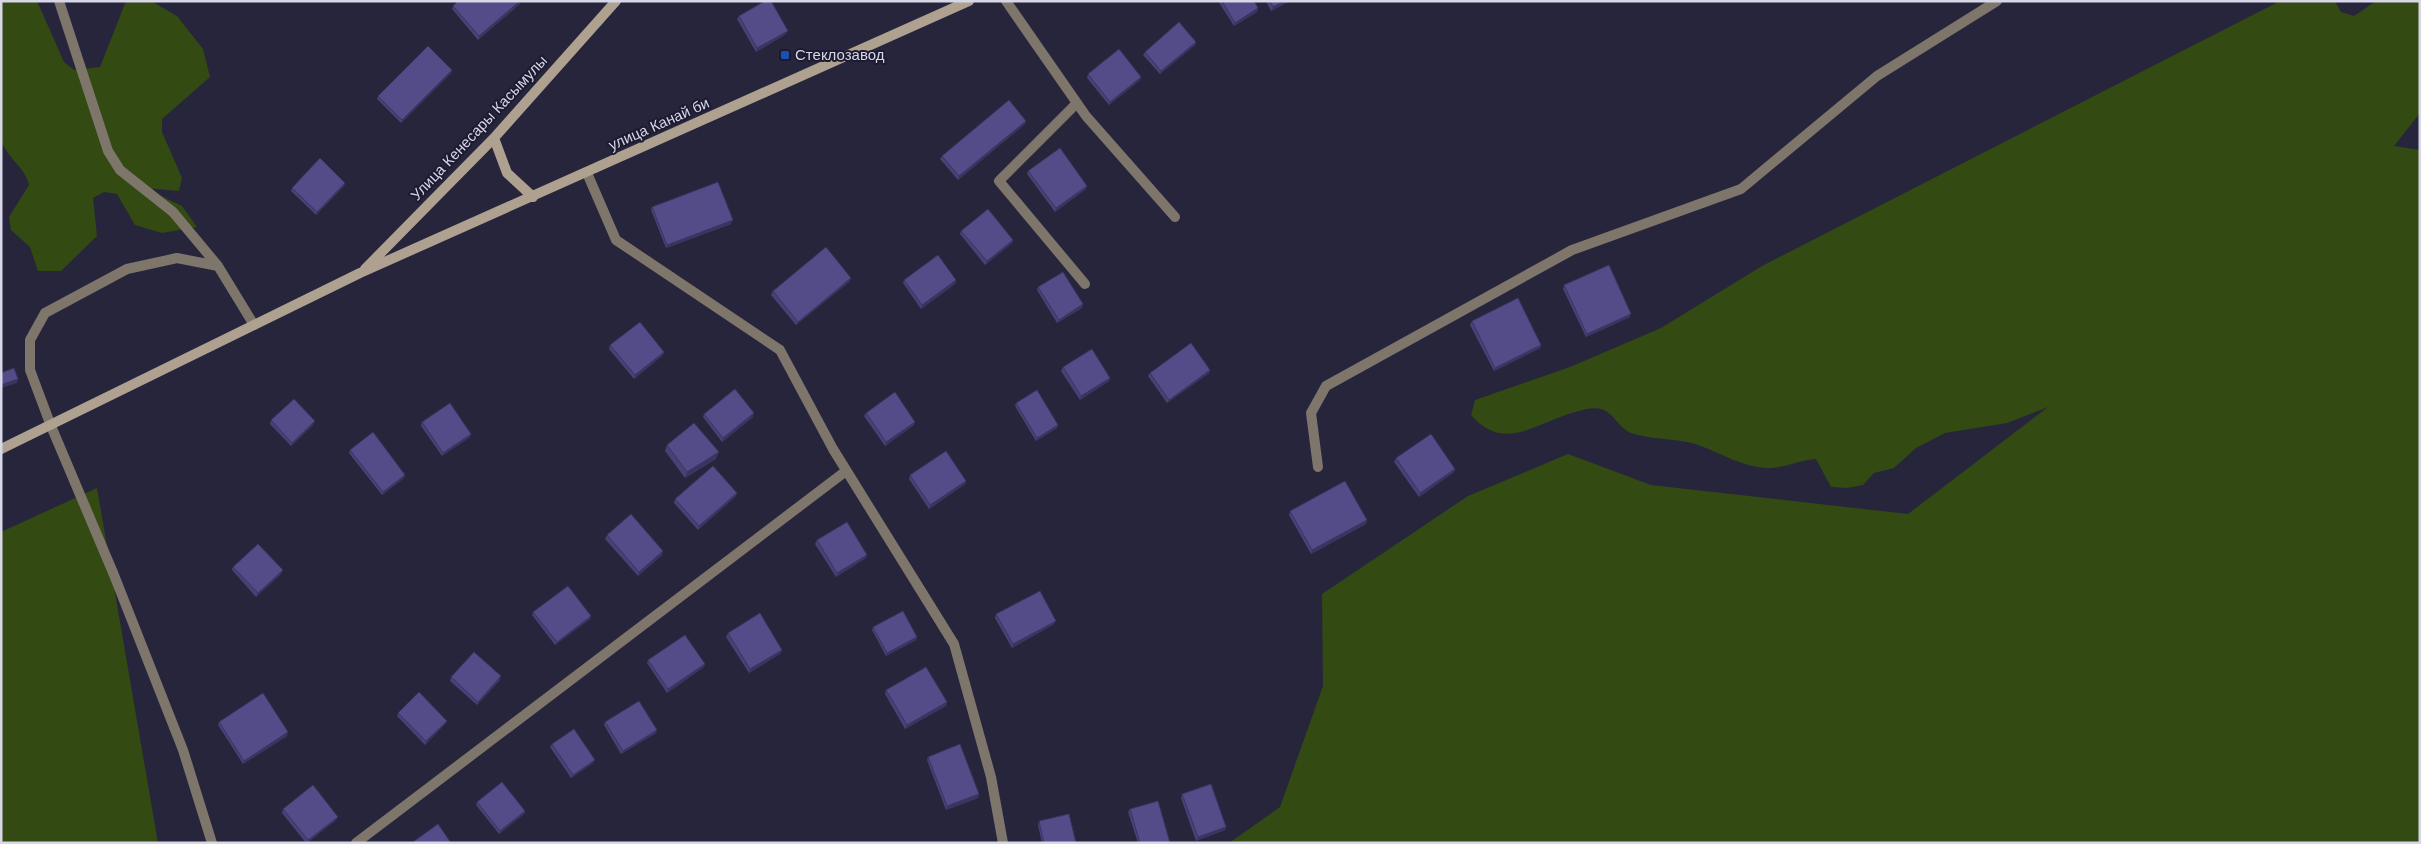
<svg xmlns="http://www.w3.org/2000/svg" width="2421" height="844" viewBox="0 0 2421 844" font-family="'DM Sans',sans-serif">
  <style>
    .green { fill: #334a13 }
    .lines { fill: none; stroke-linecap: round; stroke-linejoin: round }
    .lane { stroke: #7e756b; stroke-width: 10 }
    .secondary { stroke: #afa190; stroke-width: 10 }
    .wall { fill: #474176 }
    .shaded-wall { fill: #3a3560 }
    .building { fill: #534c89; stroke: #3a3560 }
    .transit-dot { fill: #1a4fb4; stroke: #1d1b31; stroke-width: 2 }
    .labels { text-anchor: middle; stroke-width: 4; stroke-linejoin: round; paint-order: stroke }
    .poi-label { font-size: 15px; fill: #d8d7e7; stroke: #1d1b31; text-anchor: start }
    .street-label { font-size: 15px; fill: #d8d7e7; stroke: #1d1b31 }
  </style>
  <rect width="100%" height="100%" fill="#27253c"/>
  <path class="green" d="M1,1h36l27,61 10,8 26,-3 26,-66h25l26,15 26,33 7,28 -48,42v13l20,46 -3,13 -34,-3 37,18 15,21 -35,6 -27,-8 -18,-31 -13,-2 -11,6 4,38 -36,35h-23l-8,-24 -19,-17 -2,-13 20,-32c-4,-19 -24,-28 -28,-46z
    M2280,1h55l6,11 13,4 22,-15h44v112l-26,33 26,4v693h-1191l51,-36 43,-121 -1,-92 146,-98 100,-42 83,31 257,29 140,-107 -41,16 -62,10 -29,15 -22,20 -20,5 -11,12 -16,3 -16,-1 -15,-28c-16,1 -35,10 -49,9 -25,-1 -48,-16 -72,-24 -20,-6 -44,-4 -64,-11 -11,-4 -18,-21 -30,-24 -8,-2 -18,1 -26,3 -39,11 -71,41 -104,3l4,-15 95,-33 91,-39 101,-62z
    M97,488l61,355h-157v-311z"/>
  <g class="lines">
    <path class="lane" d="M59,1l49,150 12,19 53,42 45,54 36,59
      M1006,1l80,115 89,101
      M1077,103l-78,78 86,103
      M587,173l29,67 164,110 53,99 121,195 37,133 12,66
      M1318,467l-7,-54 15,-27 246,-136 169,-61 136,-113 120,-75
      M212,843l-29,-93 -69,-175 -63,-149 -21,-56v-30l15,-27 82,-44 50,-11 41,8
      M356,843l490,-372"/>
    <path class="secondary" d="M494,138l13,35 26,24
      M365,269l129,-131 122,-137
      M1,449l359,-176 609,-272"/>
  </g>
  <path class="wall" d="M1218,1h36l4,7 -1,4 -23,14z
    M1266,1h24l-19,10z
    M520,4l-42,36 -26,-31 1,-3z
    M739,16l47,18 -30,18 -19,-33z
    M1196,42l-1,3 -35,29 -17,-19 2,-3z
    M452,70l-1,3 -50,50 -24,-24 1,-3z
    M1088,74l53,3 -1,3 -31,25 -22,-27z
    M1025,124l-67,56 -18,-21 2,-3z
    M1028,171l58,18 -31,23 -28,-38z
    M345,183l-1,3 -28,29 -25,-24 1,-3z
    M652,207l79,17 -65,24 -15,-38z
    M961,231l52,9 -1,3 -27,22 -25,-31z
    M904,280h52l-1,4 -34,25 -18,-26z
    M850,281l-54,44 -25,-30 2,-4z
    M1564,285l66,32 -44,20 -23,-48z
    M1038,287l44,21 -25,15 -20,-33z
    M1472,321l69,24 -1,3 -46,23 -24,-46z
    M610,345l53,10 -29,24 -25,-30z
    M1063,367l47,11 -1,3 -29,19 -19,-29z
    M1210,370l-1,3 -42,30 -19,-27 2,-3z
    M1016,403l42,22 -1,3 -21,13 -21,-35z
    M866,413l48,12 -29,21 -21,-30z
    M704,414l49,3 -31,25 -19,-25z
    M271,420l42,5 -22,21 -21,-22z
    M422,422l48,15 -28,19 -21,-30z
    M667,445l49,14 -31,19 -20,-27z
    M350,450l54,28 -22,17 -33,-42z
    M1396,458l59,11 -1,3 -35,25 -25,-35z
    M910,475l56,6 -1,3 -36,25 -20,-30z
    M736,496l-38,34 -24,-27 1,-4z
    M1290,511l77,9 -1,4 -55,30 -22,-39z
    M607,535l55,20 -24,21 -33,-37z
    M817,540l49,18 -30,19 -21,-33z
    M233,567l48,7 -25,23 -24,-27z
    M533,612l58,4 -1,3 -35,26 -23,-30z
    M996,614l58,10 -42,24 -17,-30z
    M873,627l44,10 -1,3 -30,16 -14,-26z
    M728,633l53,20 -32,20 -23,-36z
    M648,660l56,7 -37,26 -20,-30z
    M451,677l49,3 -23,25 -27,-24z
    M886,690l61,12 -1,4 -41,23 -20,-35z
    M398,713l49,8 -2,3 -20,21 -28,-29z
    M219,722l68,14 -44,28 -25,-39z
    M605,722l51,11 -35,21 -17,-29z
    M552,744l41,19 -22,15 -21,-31z
    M928,757l51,37 -1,4 -32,12 -19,-50z
    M1182,794l44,33 -1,3 -29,11 -15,-43z
    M477,802l48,9 -1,3 -25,20 -23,-29z
    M283,809l53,11 -29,23h-1l-24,-30z
    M1130,809l40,34h-32l-10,-31z
    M1039,821l37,22h-34l-4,-18z"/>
  <path class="shaded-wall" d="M520,1h1l-1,3 -42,36 1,-4z
    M1285,1h5l-19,10 2,-4z
    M1258,8l-1,4 -23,14 1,-3z
    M788,31l-2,3 -30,18 1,-4z
    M1196,42l-1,3 -35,29 1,-3z
    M452,70l-1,3 -50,50 1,-3z
    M1141,77l-1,3 -31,25 1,-3z
    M1026,121l-1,3 -67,56 1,-4z
    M345,183l-1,3 -28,29 1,-3z
    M1087,186l-1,3 -31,23 1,-4z
    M733,220l-2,4 -65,24 1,-3z
    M1013,240l-1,3 -27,22 2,-4z
    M851,278l-1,3 -54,44 2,-3z
    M956,280l-1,4 -34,25 1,-4z
    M1083,304l-1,4 -25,15 2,-3z
    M1631,314l-1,3 -44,20 1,-3z
    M1541,345l-1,3 -46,23 1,-3z
    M664,352l-1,3 -29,24 1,-4z
    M1210,370l-1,3 -42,30 2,-3z
    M1110,378l-1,3 -29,19 1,-4z
    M18,379l-1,4 -16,5v-3z
    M754,413l-1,4 -31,25 1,-4z
    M315,421l-2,4 -22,21 1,-3z
    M915,422l-1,3 -29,21 1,-4z
    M1058,425l-1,3 -21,13 1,-3z
    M471,434l-1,3 -28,19 1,-3z
    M719,452l-3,7 -31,19 2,-6z
    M1455,469l-1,3 -35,25 1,-4z
    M405,475l-1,3 -22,17 1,-3z
    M966,481l-1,3 -36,25 1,-4z
    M737,493l-1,3 -38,34 1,-4z
    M1367,520l-1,4 -55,30 1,-4z
    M663,551l-1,4 -24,21 1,-4z
    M867,555l-1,3 -30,19 1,-4z
    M283,570l-2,4 -25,23 2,-4z
    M591,616l-1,3 -35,26 2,-3z
    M1056,621l-2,3 -42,24 1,-4z
    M917,637l-1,3 -30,16 1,-3z
    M782,650l-1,3 -32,20 1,-4z
    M705,664l-1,3 -37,26 1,-4z
    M501,676l-1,4 -23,25 1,-3z
    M947,702l-1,4 -41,23 2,-4z
    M447,721l-2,3 -20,21 1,-4z
    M657,730l-1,3 -35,21 2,-3z
    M288,732l-1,4 -44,28 1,-3z
    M595,760l-2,3 -22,15 2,-3z
    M979,794l-1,4 -32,12 1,-4z
    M525,811l-1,3 -25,20 1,-3z
    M338,817l-2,3 -29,23 1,-3z
    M1226,827l-1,3 -29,11 2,-4z"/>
  <path class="building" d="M458,1h62l-41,35 -26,-30z
    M765,1h6l17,30 -31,17 -18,-32z
    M1222,1h32l4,7 -23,15z
    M1270,1h15l-12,6z
    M1179,22l17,20 -35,29 -16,-19z
    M428,46l24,24 -50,50 -24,-24z
    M1119,49l22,28 -31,25 -22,-28z
    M1009,100l17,21 -67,55 -17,-20z
    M1060,148l27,38 -31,22 -28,-37z
    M320,158l25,25 -28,29 -25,-24z
    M718,182l15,38 -66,25 -15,-38z
    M988,209l25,31 -26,21 -26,-30z
    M826,247l25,31 -53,44 -25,-31z
    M938,255l18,25 -34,25 -18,-25z
    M1609,265l22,49 -44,20 -23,-49z
    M1063,272l20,32 -24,16 -21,-33z
    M1518,298l23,47 -46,23 -23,-47z
    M640,322l24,30 -29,23 -25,-30z
    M1191,343l19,27 -41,30 -19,-27z
    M1092,349l18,29 -29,18 -18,-29z
    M14,368l4,11 -17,6v-12z
    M735,389l19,24 -31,25 -19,-24z
    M1037,390l21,35 -21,13 -21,-35z
    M895,392l20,30 -29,20 -20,-29z
    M294,399l21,22 -23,22 -21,-23z
    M450,403l21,31 -28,19 -21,-31z
    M694,423l25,29 -32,20 -20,-27z
    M373,432l32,43 -22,17 -33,-42z
    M1431,434l24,35 -35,24 -24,-35z
    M946,451l20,30 -36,24 -20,-30z
    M713,466l24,27 -38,33 -24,-27z
    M1345,481l22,39 -55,30 -22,-39z
    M631,514l32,37 -24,21 -32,-37z
    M847,522l20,33 -30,18 -20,-33z
    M258,544l25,26 -25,23 -25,-26z
    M568,586l23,30 -34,26 -24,-30z
    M1040,591l16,30 -43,23 -17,-30z
    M903,611l14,26 -30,16 -14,-26z
    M760,613l22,37 -32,19 -22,-36z
    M685,635l20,29 -37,25 -20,-29z
    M474,652l27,24 -23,26 -27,-25z
    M926,667l21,35 -40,23 -21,-35z
    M419,692l28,29 -21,20 -28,-28z
    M263,693l25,39 -44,29 -25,-39z
    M639,701l18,29 -34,21 -18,-29z
    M574,729l21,31 -22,15 -21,-31z
    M960,744l19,50 -32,12 -19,-49z
    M502,782l23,29 -25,20 -23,-29z
    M1211,784l15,43 -28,10 -16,-43z
    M313,785l25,32 -30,23 -25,-31z
    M1158,801l12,42h-30l-10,-34z
    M1069,814l7,29h-32l-5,-22z
    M438,824l13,19h-38v-1z"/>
  <rect class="transit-dot" x="780" y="50" width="10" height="10" rx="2.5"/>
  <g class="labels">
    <g class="poi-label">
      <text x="795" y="60">Стеклозавод</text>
    </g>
    <g class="street-label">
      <text transform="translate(659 124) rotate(-24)" y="5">улица Канай би</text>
      <text transform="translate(479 128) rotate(-47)" y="5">Улица Кенесары Касымулы</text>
    </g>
  </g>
  <rect width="2421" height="844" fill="none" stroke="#d8d7e7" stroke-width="5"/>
</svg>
